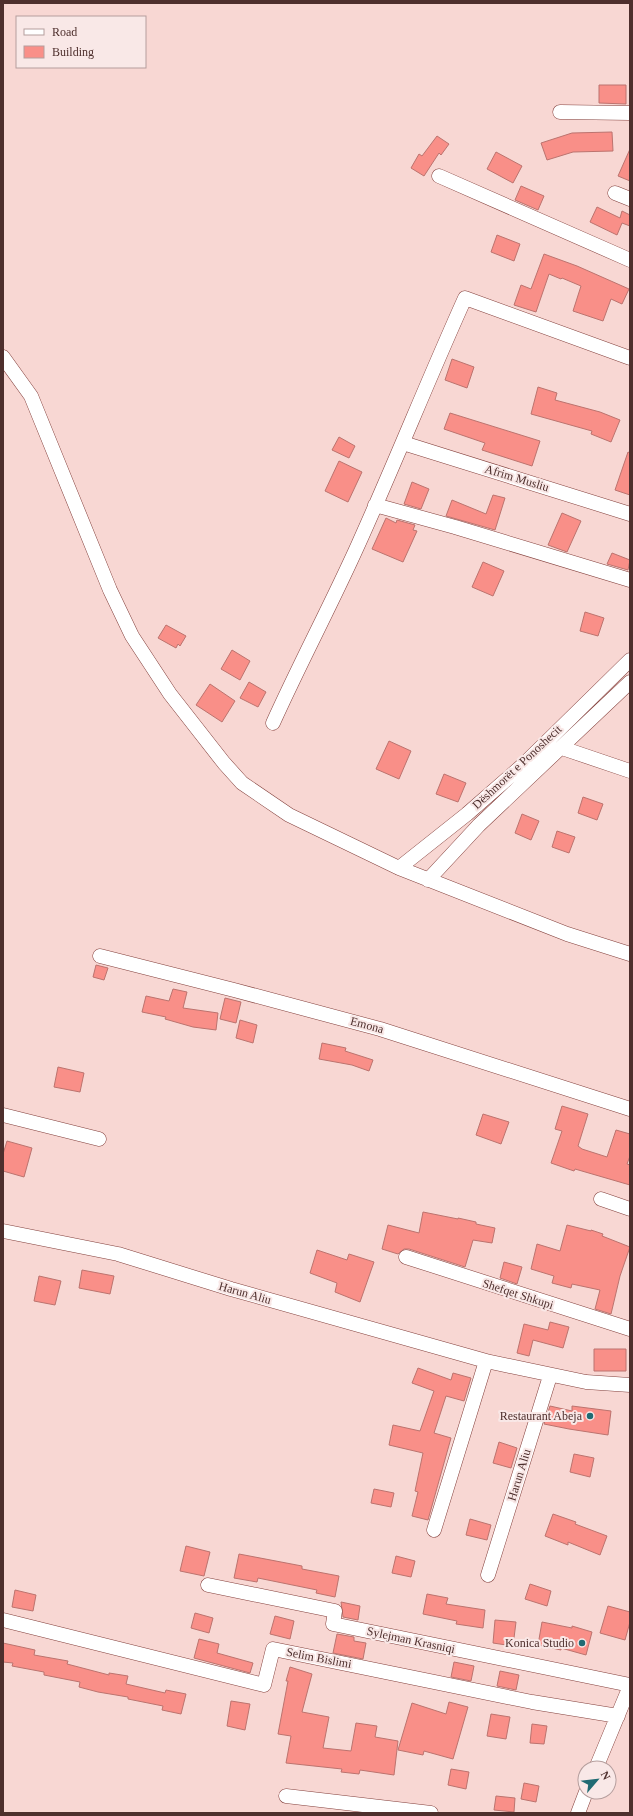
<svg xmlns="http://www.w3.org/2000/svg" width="633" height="1816" viewBox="0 0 633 1816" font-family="'Times New Roman',serif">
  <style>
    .building { fill: #f98f88; stroke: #bc736e }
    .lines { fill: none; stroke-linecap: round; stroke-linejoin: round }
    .minor-casing { stroke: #84413d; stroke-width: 15 }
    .minor { stroke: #fff; stroke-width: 14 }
    .poi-dot { fill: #206b73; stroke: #f9e8e7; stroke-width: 1.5 }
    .labels { text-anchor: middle; stroke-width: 4; stroke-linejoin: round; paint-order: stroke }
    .street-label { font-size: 12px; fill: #4e2f2d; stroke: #f9e8e7 }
    .poi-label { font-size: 12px; fill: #4e2f2d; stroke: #f9e8e7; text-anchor: end }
  </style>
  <rect width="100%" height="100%" fill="#f8d7d3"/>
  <path class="building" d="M599,85h27v19l-27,-1z
    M612,132l1,19 -40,1 -26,8 -6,-17 31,-10z
    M437,136l12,8 -8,11 -2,-2 -15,23 -13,-8 8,-14 3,2z
    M630,149v32l-12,-5z
    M496,152l26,14 -9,17 -26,-14z
    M521,186l23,10 -6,14 -23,-10z
    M597,207l23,11 2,-7 8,4v11l-8,-3 -5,12 -27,-13z
    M497,235l23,9 -6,17 -23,-9z
    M544,254l33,12 52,23 -7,15 -11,-5 -8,22 -30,-10 8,-25 -19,-8 -1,1 -12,-5 -13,38 -22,-7 7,-20 10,4z
    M452,359l22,8 -7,21 -22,-8z
    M538,387l19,6 -2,7 45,12 20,8 -9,22 -20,-8 1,-3 -61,-17z
    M450,413l90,28 -8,25 -50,-16 3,-7 -41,-14z
    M339,437l16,9 -6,12 -17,-8z
    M628,452l2,1v42l-15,-5z
    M339,461l23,11 -14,30 -23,-11z
    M412,482l17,7 -8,20 -17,-5z
    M493,495l12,3 -10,32 -49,-14 6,-16 34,14z
    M562,513l19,8 -14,31 -19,-7z
    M386,518l10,5 1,-3 18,5 -2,5 4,1 -14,31 -31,-13z
    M612,553l18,7 -2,10 -21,-6z
    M483,562l21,9 -11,25 -21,-9z
    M585,612l19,6 -6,18 -18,-5z
    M166,625l20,11 -6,10 -2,-2 -2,4 -18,-10z
    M232,650l18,11 -10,19 -19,-11z
    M249,682l17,10 -8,15 -18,-9z
    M210,684l25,17 -13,21 -26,-17z
    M389,741l22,10 -12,28 -23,-10z
    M444,774l22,9 -8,19 -22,-8z
    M583,797l20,7 -6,16 -19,-7z
    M522,814l17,7 -8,19 -16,-7z
    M557,831l18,6 -6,16 -17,-6z
    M96,965l12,3 -4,12 -11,-3z
    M173,989l14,3 -4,16 35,5 -2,17 -23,-3 -28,-8 1,-2 -24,-5 4,-16 23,5z
    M225,998l16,4 -5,21 -16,-4z
    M240,1020l17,5 -4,18 -17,-5z
    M322,1043l24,5 -1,3 28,9 -4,11 -17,-6 -33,-6z
    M58,1067l26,6 -4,19 -26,-5z
    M562,1106l26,8 -10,32 4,3 25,8 9,-27 14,4v22l-3,8 3,1v20l-55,-16 -1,2 -23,-8 11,-32 -7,-2z
    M483,1114l26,8 -8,22 -25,-9z
    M7,1141l25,7 -8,29 -21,-6v-17z
    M423,1212l35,7v-1l18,4v2l19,4 -3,15 -19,-3 -8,27 -56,-18h-5l-6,5 -16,-5 6,-24 31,8z
    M567,1225l24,6v-1l12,4 -1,2 28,11 -10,29 -9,38 -16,-5 5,-19 -28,-6 -1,4 -19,-5 2,-7 -23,-7 6,-25 23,7z
    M317,1250l30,10 2,-6 25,8 -14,40 -25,-10 2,-9 -27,-10z
    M504,1262l18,5 -5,17 -17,-6z
    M82,1270l32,6 -4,18 -31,-6z
    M39,1276l22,5 -6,24 -21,-4z
    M550,1322l19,5 -6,21 -30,-8 -4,16 -12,-3 7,-29 24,6z
    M594,1349h32v22h-32z
    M418,1368l33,12 2,-7 18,5 -7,23 -18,-5 -12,37 17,5 -23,82 -16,-4 6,-24 -3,-1 8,-38 -34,-8 4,-20 27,6 14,-40 -22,-8z
    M550,1406l22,5v-5l39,5 -3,24 -39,-6 -25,-5z
    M499,1442l18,6 -6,20 -18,-5z
    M574,1454l20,4 -4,19 -20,-5z
    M374,1489l20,4 -3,14 -20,-4z
    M553,1514l23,8 -1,2 32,12 -7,19 -32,-13v3l-23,-9z
    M470,1519l21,6 -4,15 -21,-5z
    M186,1546l24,6 -6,24 -24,-5z
    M239,1554l63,12v3l37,7 -4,21 -19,-4 1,-3 -59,-12 -1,4 -23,-4z
    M396,1556l19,5 -4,16 -19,-4z
    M530,1584l21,7 -4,15 -22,-7z
    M15,1590l21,5 -3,16 -21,-4z
    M427,1594l21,4 -2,6 39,6 -2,18 -27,-4 1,-3 -34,-7z
    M341,1602l19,4 -2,14 -15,-3z
    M608,1606l22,6v10l-5,18 -25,-7z
    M195,1613l18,5 -4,15 -18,-5z
    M275,1616l19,5 -4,18 -20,-5z
    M495,1620l21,2 -3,24 -20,-3z
    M542,1622l30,6v-2l20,6 -6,23 -25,-7v2l-23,-5z
    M337,1634l17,3v4l12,2 -3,16 -30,-6z
    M199,1639l20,5 -2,9 36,10 -3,10 -56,-15z
    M3,1643l32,7 -1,5 34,6 -1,3 42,11v-2l19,3 -2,8 39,9 1,-3 20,4 -5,20 -19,-4 1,-4 -35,-7v-2l-30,-5 -19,-5 1,-5 -36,-7v-3l-32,-6 1,-3 -10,-1z
    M454,1662l20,4 -3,15 -20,-4z
    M290,1667l22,7 -10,38 27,5 -6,31 28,3 5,-28 21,3 -2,11 23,4 -4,34 -34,-5 -1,4 -18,-2 1,-3 -56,-6 5,-27 -13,-2 10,-53h-2z
    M500,1671l19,4 -3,15 -19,-4z
    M231,1701l19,3 -5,26 -18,-4z
    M449,1702l19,5 -15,52 -29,-8 -1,4 -25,-5 14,-47 34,11z
    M491,1714l19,3 -4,22 -19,-3z
    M532,1724l15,2 -3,18 -14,-1z
    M451,1769l18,3 -3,17 -18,-4z
    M524,1783l15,3 -3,16 -15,-3z
    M496,1796l19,2 -1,14 -20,-2z"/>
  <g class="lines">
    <defs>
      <path id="minor" d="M560,112l70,1
        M439,176l191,84
        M615,193l15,6
        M3,357l28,39 79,194 22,46 38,58 54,69 18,20 47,32 110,53 168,66 63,20
        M403,443l227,71
        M375,505l80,22 175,53
        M273,723c27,-60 58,-118 85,-178 37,-82 70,-165 107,-247l165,60
        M562,748l68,23
        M399,868l68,-54 56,-49 107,-105
        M428,880l51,-55 151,-143
        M100,956l134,34 146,39 250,80
        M3,1115l96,24
        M601,1199l29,10
        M3,1231l115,23 113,35 255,72 100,21 44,3
        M406,1257l224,72
        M434,1530l52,-169
        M488,1575l62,-199
        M208,1585l127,26 -2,13 297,61
        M3,1620l261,65 9,-36 259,53 86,14
        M596,1768l34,-82
        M286,1796l145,17
        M578,1813l8,-21"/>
    </defs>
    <use href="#minor" class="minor-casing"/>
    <use href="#minor" class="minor"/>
  </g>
  <g class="poi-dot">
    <circle cx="590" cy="1416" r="4"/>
    <circle cx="582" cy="1643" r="4"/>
  </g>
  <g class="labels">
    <g class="street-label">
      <text transform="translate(517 478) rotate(17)" y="4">Afrim Musliu</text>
      <text transform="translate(517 767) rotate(-43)" y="4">Dëshmorët e Ponoshecit</text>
      <text transform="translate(367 1025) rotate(15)" y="4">Emona</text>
      <text transform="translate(245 1293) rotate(16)" y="4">Harun Aliu</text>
      <text transform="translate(518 1294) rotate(18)" y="4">Shefqet Shkupi</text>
      <text transform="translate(519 1475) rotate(-73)" y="4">Harun Aliu</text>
      <text transform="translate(411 1640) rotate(12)" y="4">Sylejman Krasniqi</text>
      <text transform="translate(319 1658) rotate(11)" y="4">Selim Bislimi</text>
    </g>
    <g class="poi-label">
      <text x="582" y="1420">Restaurant Abeja</text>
      <text x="574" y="1647">Konica Studio</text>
    </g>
  </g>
  <rect width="633" height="1816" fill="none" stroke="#4e2f2d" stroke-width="8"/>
  <rect x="16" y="16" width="130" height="52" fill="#f9e8e7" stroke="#b59e9d"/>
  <rect x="24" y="29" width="20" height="6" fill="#ffffff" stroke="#b59e9d"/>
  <text x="52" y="36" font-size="12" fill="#4e2f2d">Road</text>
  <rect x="24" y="46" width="20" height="12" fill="#f98f88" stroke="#b59e9d"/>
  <text x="52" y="56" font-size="12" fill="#4e2f2d">Building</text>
  <g transform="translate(597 1780) rotate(62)"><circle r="19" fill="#f9e8e7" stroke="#b59e9d"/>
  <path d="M0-3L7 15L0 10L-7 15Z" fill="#206b73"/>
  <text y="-6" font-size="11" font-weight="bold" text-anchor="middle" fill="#4e2f2d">N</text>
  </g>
</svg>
